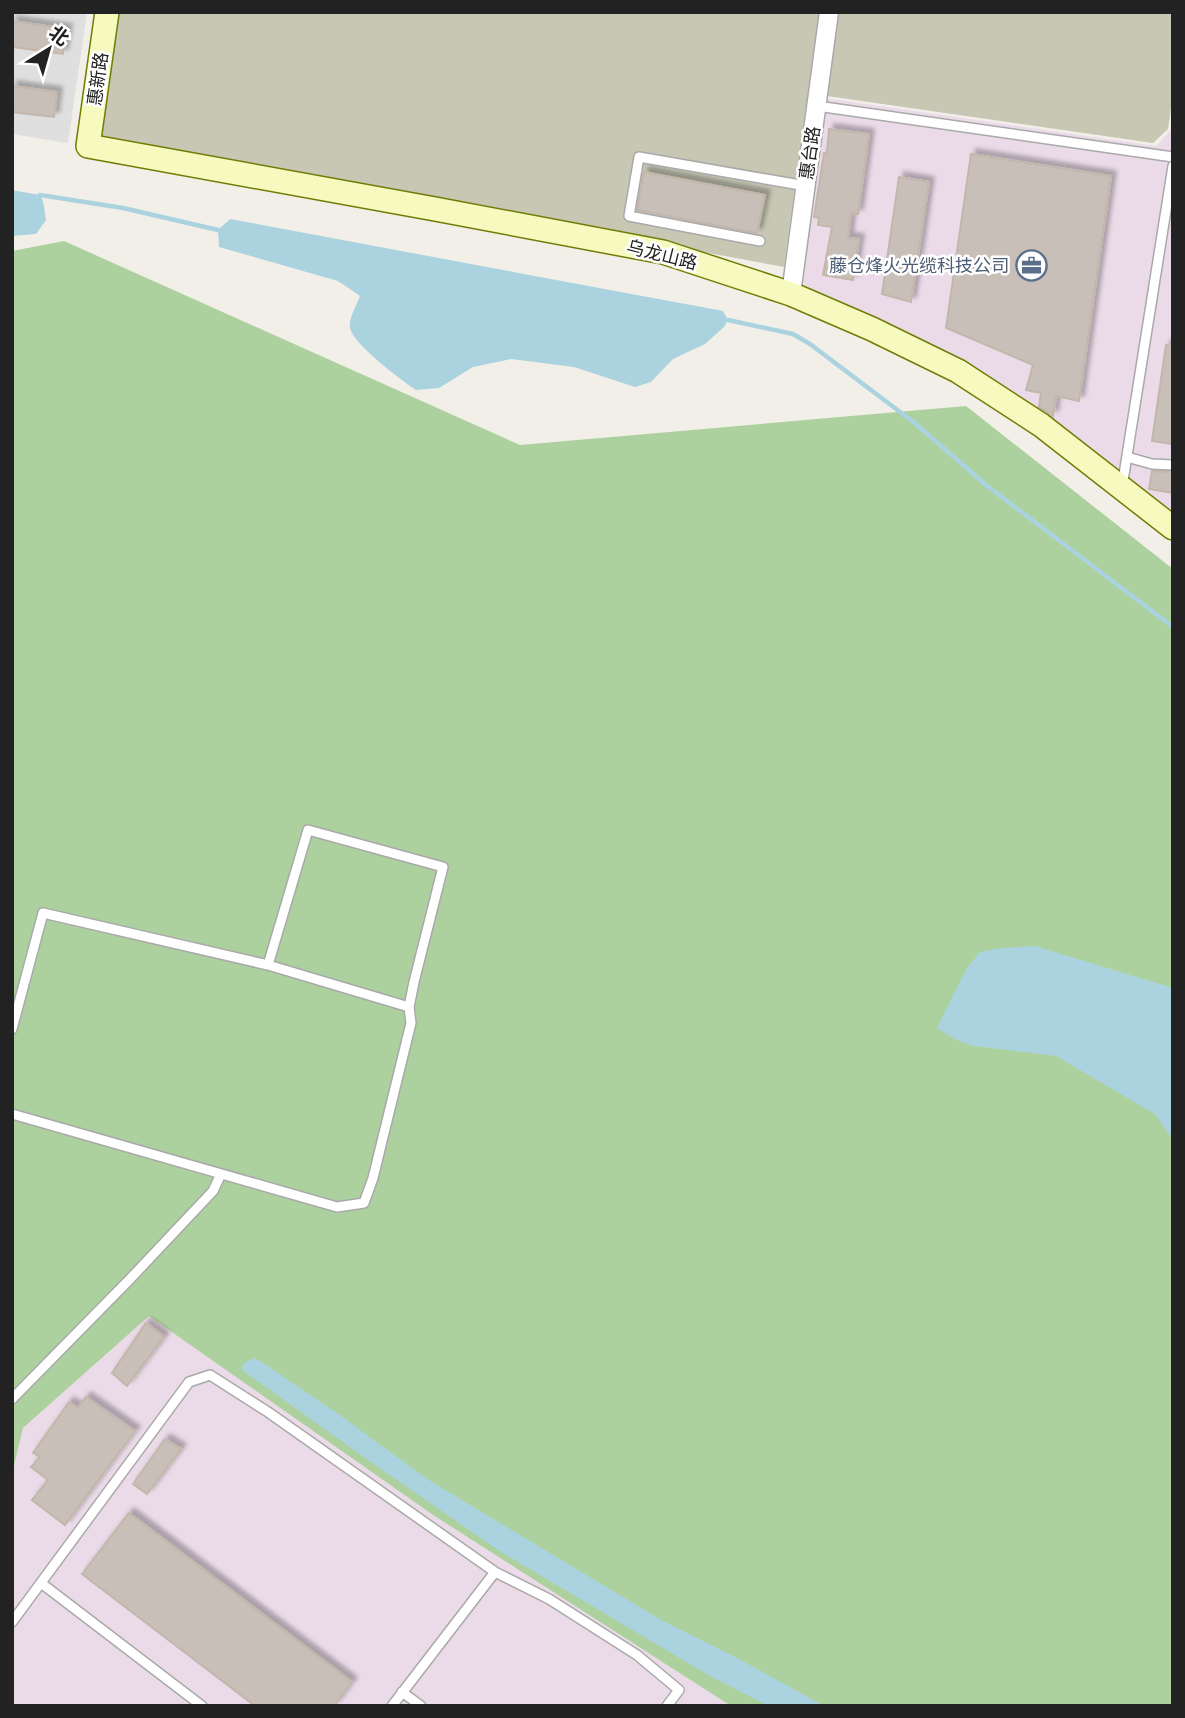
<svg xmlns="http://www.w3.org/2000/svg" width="1185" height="1718" viewBox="0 0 1185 1718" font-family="'Fira Sans Condensed','Noto Sans SC',sans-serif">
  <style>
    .residential { fill: #e0dfdf }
    .industrial { fill: #ebdbe8 }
    .construction { fill: #c7c7b4 }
    .forest { fill: #add19e }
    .water { fill: #aad3df }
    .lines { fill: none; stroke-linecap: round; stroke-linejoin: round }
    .stream { stroke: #aad3df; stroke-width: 4.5 }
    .building { fill: #c7bfb8; stroke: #c4b6ab; stroke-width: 2; filter: url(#shadow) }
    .lane-casing { stroke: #a9a9a9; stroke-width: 12 }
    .street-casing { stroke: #a9a9a9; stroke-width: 21 }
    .secondary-casing { stroke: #707d05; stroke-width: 26 }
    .lane { stroke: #fff; stroke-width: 9 }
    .street { stroke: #fff; stroke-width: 18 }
    .secondary { stroke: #f7fabf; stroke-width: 23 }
    .labels { text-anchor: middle; stroke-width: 5; stroke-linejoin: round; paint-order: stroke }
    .street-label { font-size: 18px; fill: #222; stroke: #fff }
    .service-label { font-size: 18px; fill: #4e5e75; stroke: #fff; text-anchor: end }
  </style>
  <defs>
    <filter id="shadow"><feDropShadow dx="5" dy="-5" stdDeviation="2" flood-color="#0004"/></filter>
  </defs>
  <rect width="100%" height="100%" fill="#f2efe9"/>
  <path class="residential" d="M12,12h75l-19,131 -56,-9z"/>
  <path class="industrial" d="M825,98l331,48 15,-16 2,-9v398l-131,-101 -237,-129 -5,-20z
    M149,1315l284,200 298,191h-719v-232l11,-46z"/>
  <path class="construction" d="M116,12h703l-35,255 -686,-128z
    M837,12h336v82l-5,35 -15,14 -326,-47z"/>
  <path class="forest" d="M64,241l456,204 446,-39 207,163v1137h-442l-298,-191 -284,-199 -126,112 -11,46v-1223z"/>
  <path class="water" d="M12,190l28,5 3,6 3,19 -10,14 -24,2z
    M230,219l493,92 5,9 -4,7 -19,17 -32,15 -22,23 -16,5 -61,-20 -63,-8 -38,8 -34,21 -23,2c-15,-10 -62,-45 -66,-62 -2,-9 7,-23 10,-32l-22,-15 -119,-34 -1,-17z
    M1035,946l138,42v152l-18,-26 -99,-58 -82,-10 -18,-6 -19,-12 30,-60 13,-16 22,-4z
    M253,1358l6,2 82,56 86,63 236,142 76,38 85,47h-55l-59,-30 -212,-126 -137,-95 -119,-85 1,-6z"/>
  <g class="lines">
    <path class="stream" d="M40,195l83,13 95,22
      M728,320l65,14 17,10 106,80 70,61 187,142"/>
  </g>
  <path class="building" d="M12,21l55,8 -4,25 -51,-7z
    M12,86l45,6 -3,25 -42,-5z
    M829,129l40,5 -11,80 -7,-1 -3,25 11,1 -6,41 -30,-5 9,-48 -14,-2 1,-7 -5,-1 10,-64h3z
    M971,154l140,22 -32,225 -23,-5 -3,20 -14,-9 2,-14 -15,-3 7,-25 -87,-37z
    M644,172l121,23 -8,38 -120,-23z
    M899,177l30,5 -18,120 -29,-8z
    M1166,345l7,1v98l-21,-3z
    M1152,471l21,1v21l-24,-4z
    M146,1323l18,14 -37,49 -15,-13z
    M86,1397l49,34 -70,94 -33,-25 16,-20 -17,-13 9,-10 -7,-4 36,-51 9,6z
    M165,1439l16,10 -34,45 -14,-10z
    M129,1513l223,169 -18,24h-79l-173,-132z"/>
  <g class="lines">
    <defs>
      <path id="lane" d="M817,106l356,51
        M760,241l-131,-25 10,-59 167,29
        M1127,457l25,7 21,1
        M1122,487l51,-321
        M12,1029l31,-116 225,52 141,42
        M12,1114l325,93 27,-4 9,-25 38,-155 -2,-16 5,-25 29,-115 -135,-37 -40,135
        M12,1399l118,-120 83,-88 8,-17
        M41,1583l161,123
        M12,1622l177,-240 21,-7 58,37 227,160 54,27 88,56 42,35 -12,16
        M402,1692l19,14
        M392,1706l103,-134"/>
      <path id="street" d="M791,294l38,-282"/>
      <path id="secondary" d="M107,12l-19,134 347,63 228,43 128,42 81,35 86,42 83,54 132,103"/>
    </defs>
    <use href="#lane" class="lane-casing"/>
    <use href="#street" class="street-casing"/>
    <use href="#secondary" class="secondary-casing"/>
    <use href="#lane" class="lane"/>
    <use href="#street" class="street"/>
    <use href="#secondary" class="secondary"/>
  </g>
  <defs>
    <symbol id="office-ring" viewBox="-11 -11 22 22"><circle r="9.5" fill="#fff" stroke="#5c6f8a" stroke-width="1.5"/><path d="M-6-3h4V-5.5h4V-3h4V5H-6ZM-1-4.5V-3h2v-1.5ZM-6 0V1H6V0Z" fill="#5c6f8a"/></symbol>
  </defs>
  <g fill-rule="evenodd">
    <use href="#office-ring" x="1014" y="248" width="35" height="35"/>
  </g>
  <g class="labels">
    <g class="street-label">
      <text transform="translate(98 79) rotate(-82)" y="6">惠新路</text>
      <text transform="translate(810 153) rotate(-82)" y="6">惠台路</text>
      <text transform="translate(662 255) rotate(14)" y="6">乌龙山路</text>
    </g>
    <g class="service-label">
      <text x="1009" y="272">藤仓烽火光缆科技公司</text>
    </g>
  </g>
  <rect width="1185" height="1718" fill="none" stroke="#222222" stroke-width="28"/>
  <g transform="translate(49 49) rotate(37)" stroke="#ffffff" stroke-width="5" paint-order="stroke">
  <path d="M0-5L12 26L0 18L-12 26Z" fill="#222222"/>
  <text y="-10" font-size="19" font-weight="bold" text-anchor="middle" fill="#222222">北</text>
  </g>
</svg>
